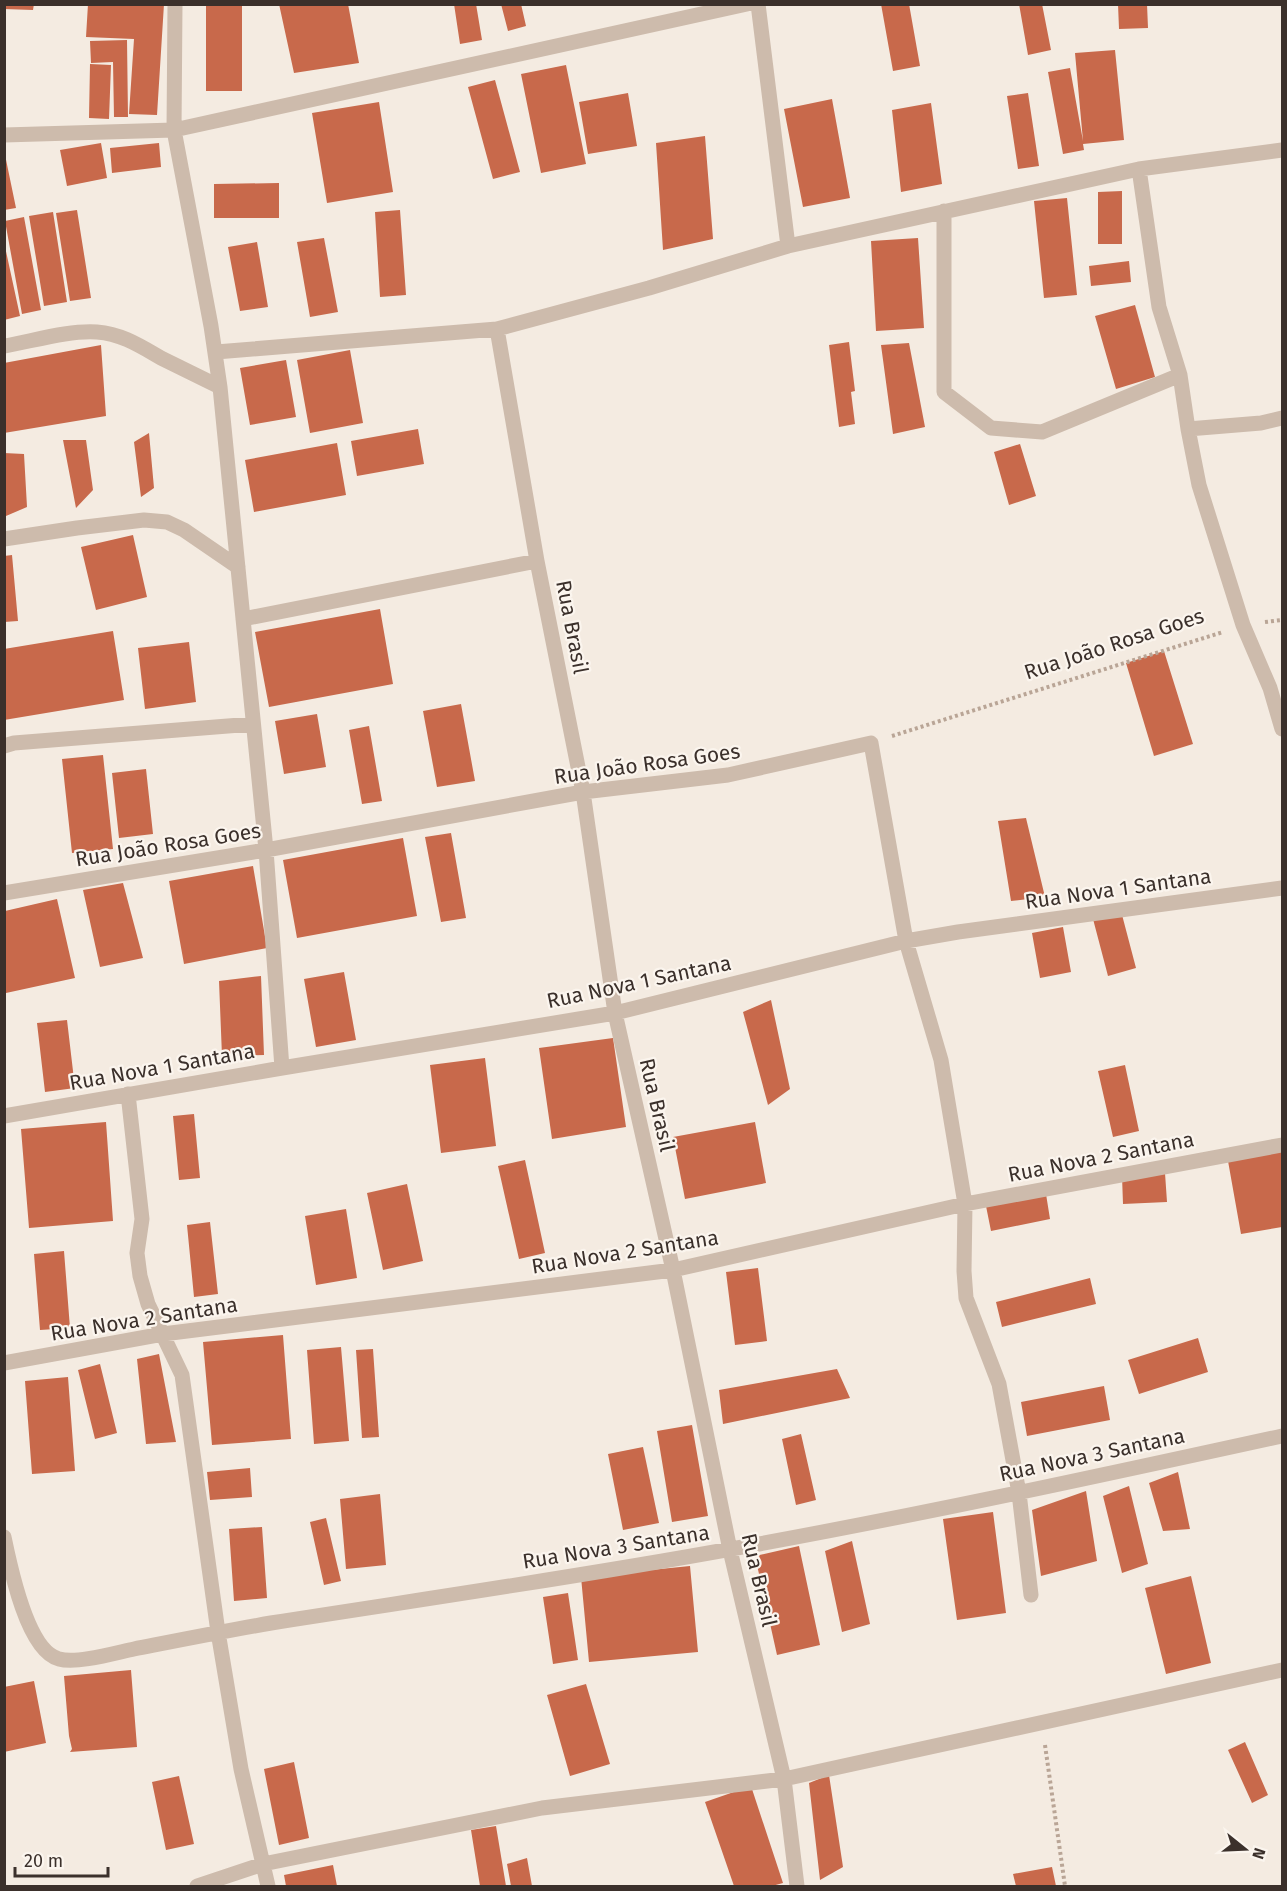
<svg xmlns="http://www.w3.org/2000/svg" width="1287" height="1891" viewBox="0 0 1287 1891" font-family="'Fira Sans',sans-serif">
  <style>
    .building { fill: #c8694b }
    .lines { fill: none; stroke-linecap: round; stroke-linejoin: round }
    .path { stroke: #b9a596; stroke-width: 4; stroke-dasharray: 3 3; stroke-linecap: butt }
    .minor { stroke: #cdbbac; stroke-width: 15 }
    .labels { text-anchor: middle; stroke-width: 4.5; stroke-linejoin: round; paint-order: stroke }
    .street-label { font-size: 21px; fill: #3b302b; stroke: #fbf5ee }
  </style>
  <rect width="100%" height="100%" fill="#f4ebe1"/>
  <path class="building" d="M4,4h30l-1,6 -29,-1z
    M88,4h76l-7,111 -28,-1 5,-75 -48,-2z
    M206,4h36v87h-36z
    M279,4h69l11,59 -65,10z
    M454,4h22l6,36 -22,4z
    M501,4h20l5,22 -18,5z
    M881,4h28l11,62 -27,5z
    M1019,4h23l9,46 -23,5z
    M1118,4h29l1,24 -29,1z
    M127,40l1,77h-14l-1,-55 -22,1 -1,-22z
    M1115,50l9,90 -41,4 1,6 -21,4 -15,-82 22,-4 13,73 -8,-88z
    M90,64l21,1 -2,54 -20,-1z
    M566,65l20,99 -45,9 -20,-99z
    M495,80l25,92 -27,7 -25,-92z
    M628,93l9,53 -49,8 -9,-52z
    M1028,93l11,73 -21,3 -11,-73z
    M832,99l18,99 -47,9 -19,-98z
    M379,102l14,90 -66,11 -15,-90z
    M931,103l11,81 -41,8 -9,-82z
    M705,136l8,103 -50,11 -7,-107z
    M101,143l6,35 -40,8 -7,-36z
    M159,143l2,24 -49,6 -2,-25z
    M4,150l12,58 -12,2z
    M279,183v35h-65v-34z
    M1122,191v53h-24v-52z
    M1067,198l10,97 -33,3 -10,-97z
    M77,210l14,88 -21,3 -14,-88z
    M400,210l6,85 -26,2 -5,-85z
    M53,212l14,90 -23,4 -15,-90z
    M24,217l17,93 -19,4 -17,-93z
    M324,238l14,74 -28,5 -13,-75z
    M918,238l6,90 -48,3 -5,-90z
    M4,242l16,74 -16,4z
    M257,242l11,65 -28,4 -12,-64z
    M1129,261l2,21 -40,4 -2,-20z
    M1135,305l20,72 -39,12 -21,-73z
    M849,342l6,49 -4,1 4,32 -16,3 -10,-82z
    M909,343l16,84 -32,7 -12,-89z
    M101,345l5,71 -102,17v-70z
    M350,350l13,73 -53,10 -13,-73z
    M286,360l10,57 -46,8 -10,-57z
    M418,429l6,35 -67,12 -6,-35z
    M149,433l5,55 -13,9 -7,-55z
    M63,440h23l7,50 -17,18z
    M337,443l9,52 -92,17 -9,-52z
    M1020,444l16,52 -27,9 -15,-53z
    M4,453l20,1 3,53 -21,9 -2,-9z
    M133,535l14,62 -51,13 -15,-63z
    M12,555l6,66 -14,1v-66z
    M380,609l13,75 -124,23 -14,-75z
    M113,631l11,69 -120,20v-71z
    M189,642l7,60 -51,7 -7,-61z
    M1164,651l29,93 -39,12 -28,-93z
    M461,704l14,77 -38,6 -14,-76z
    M317,714l9,53 -42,7 -9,-53z
    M369,726l13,75 -20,3 -13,-74z
    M103,755l10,94 -41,4 -10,-94z
    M146,769l7,65 -34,4 -7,-65z
    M1026,818l19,79 -34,4 -13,-80z
    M451,833l15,85 -25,4 -16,-85z
    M403,838l14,78 -120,22 -14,-78z
    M253,866l14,82 -83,16 -15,-83z
    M123,883l20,75 -43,9 -17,-77z
    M57,899l18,79 -69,15 -1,-8v-74z
    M1121,911l15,57 -28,8 -15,-57z
    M1063,927l8,45 -31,6 -8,-45z
    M344,972l12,68 -40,7 -12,-68z
    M261,976l3,79 -42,1 -3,-75z
    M771,1000l19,89 -22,16 -25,-93z
    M67,1020l8,68 -30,4 -8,-69z
    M613,1038l13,89 -74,12 -13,-91z
    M485,1058l11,88 -55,7 -11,-88z
    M1125,1065l14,66 -26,6 -15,-66z
    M194,1114l6,64 -21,2 -6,-64z
    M106,1122l7,99 -84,7 -8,-99z
    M755,1122l11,61 -81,16 -12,-62z
    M1282,1151v76l-41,7 -13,-73z
    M525,1160l20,93 -26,6 -21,-93z
    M1165,1173l2,29 -44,2 -1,-28z
    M407,1184l16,77 -40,9 -16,-77z
    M1046,1194l4,25 -59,12 -5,-25z
    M346,1209l11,69 -41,7 -11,-69z
    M210,1222l8,72 -24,3 -7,-72z
    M64,1251l6,77 -30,2 -6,-76z
    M758,1268l9,73 -32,4 -9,-73z
    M1090,1278l6,26 -94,23 -6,-25z
    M283,1335l8,104 -79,6 -9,-103z
    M1198,1338l10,34 -69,22 -11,-34z
    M341,1347l8,94 -35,3 -7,-94z
    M373,1349l6,88 -17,1 -6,-88z
    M159,1354l17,88 -30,2 -9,-85z
    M100,1364l17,69 -22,6 -17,-69z
    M837,1369l13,29 -127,26 -4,-34z
    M68,1377l7,94 -43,3 -7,-93z
    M1104,1386l6,34 -83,16 -6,-34z
    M692,1425l16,91 -36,6 -15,-91z
    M801,1434l15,66 -20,5 -14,-66z
    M643,1447l16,76 -36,7 -15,-76z
    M250,1468l2,29 -42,3 -3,-28z
    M1178,1472l12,57 -27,2 -14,-48z
    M1129,1486l19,78 -26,9 -19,-77z
    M1086,1491l11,70 -56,15 -9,-66z
    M380,1494l6,71 -40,4 -6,-70z
    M993,1512l13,101 -49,7 -14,-101z
    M326,1518l15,63 -17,4 -14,-63z
    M262,1527l5,71 -33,3 -5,-72z
    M852,1541l18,83 -28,8 -17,-81z
    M799,1546l21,99 -43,10 -22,-99z
    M690,1566l8,86 -109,10 -8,-85z
    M1191,1576l20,87 -45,11 -21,-86z
    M568,1593l10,67 -25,4 -10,-67z
    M131,1670l6,77 -67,5 2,-3 -3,-13 -5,-60z
    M34,1681l12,62 -42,9v-65z
    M586,1684l24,80 -40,12 -23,-81z
    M1245,1742l23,53 -16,8 -24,-53z
    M294,1762l15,76 -30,7 -15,-76z
    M829,1775l14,92 -23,13 -11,-97z
    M179,1776l15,68 -28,6 -14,-68z
    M751,1786l32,97 -11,3h-38l-29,-84z
    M496,1826l10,60h-26l-9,-56z
    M527,1858l5,28h-21l-4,-22z
    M333,1865l4,21h-51l-2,-11z
    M1052,1867l4,19h-40l-3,-12z"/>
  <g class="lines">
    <path class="path" d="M1265,622l17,-2
      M892,736l331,-104
      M1045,1745l20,141"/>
    <path class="minor" d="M175,4l-1,126 37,196 9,61 46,463 16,218
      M758,4l30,242
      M4,135l170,-5 573,-126
      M1139,169l20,138 21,68 8,54 11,56 44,140 27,63 12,41
      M944,211v181l47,36 51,4 138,-57
      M497,329l40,232 46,231 32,221 58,257 57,280 54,229 13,107
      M4,346c29,-5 65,-16 93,-14 25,2 43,14 64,26 20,10 39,19 59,29
      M216,352l281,-23 152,-41 139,-42 351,-77 143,-19
      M1188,429l73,-6 21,-5
      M4,539l73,-11 67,-8 23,2 17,8 54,37
      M243,619l294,-58
      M4,746l10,-3 239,-19
      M4,893l262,-43 317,-58 145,-17 143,-32 35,198 35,119 24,144 -1,67 2,27 33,86 20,109 12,102
      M128,1094l14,125 -5,34 3,23 8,28 34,71 36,257 23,137 27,117
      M4,1116l278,-48 333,-55 291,-72 52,-9 324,-44
      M4,1363l159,-29 510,-64 292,-66 317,-59
      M4,1537c6,29 23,114 55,122 18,5 56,-6 75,-10 46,-9 91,-18 137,-26 153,-24 307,-46 460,-74 184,-33 368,-73 551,-113
      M197,1886l66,-22 279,-56 242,-29 498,-109"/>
  </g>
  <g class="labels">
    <g class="street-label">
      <text transform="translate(572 627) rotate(79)" y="7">Rua Brasil</text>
      <text transform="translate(1114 644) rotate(-18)" y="7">Rua João Rosa Goes</text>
      <text transform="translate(647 764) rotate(-8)" y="7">Rua João Rosa Goes</text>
      <text transform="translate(168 845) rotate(-9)" y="7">Rua João Rosa Goes</text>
      <text transform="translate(1118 889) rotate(-8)" y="7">Rua Nova 1 Santana</text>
      <text transform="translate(639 982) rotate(-12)" y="7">Rua Nova 1 Santana</text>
      <text transform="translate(162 1067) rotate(-10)" y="7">Rua Nova 1 Santana</text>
      <text transform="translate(657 1105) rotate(77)" y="7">Rua Brasil</text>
      <text transform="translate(1101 1157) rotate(-11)" y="7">Rua Nova 2 Santana</text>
      <text transform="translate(625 1252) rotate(-9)" y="7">Rua Nova 2 Santana</text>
      <text transform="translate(144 1319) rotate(-9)" y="7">Rua Nova 2 Santana</text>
      <text transform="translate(1092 1455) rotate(-12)" y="7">Rua Nova 3 Santana</text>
      <text transform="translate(616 1547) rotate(-9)" y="7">Rua Nova 3 Santana</text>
      <text transform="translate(759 1580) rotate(77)" y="7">Rua Brasil</text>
    </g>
  </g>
  <rect width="1287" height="1891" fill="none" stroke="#3b302b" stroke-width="12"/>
  <g transform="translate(1245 1849) rotate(108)" stroke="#fbf5ee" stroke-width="4.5" paint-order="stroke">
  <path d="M0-4.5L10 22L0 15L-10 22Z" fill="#3b302b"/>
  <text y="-9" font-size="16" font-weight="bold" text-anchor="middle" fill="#3b302b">N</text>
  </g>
  <path d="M15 1867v9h93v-9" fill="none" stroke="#3b302b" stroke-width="3"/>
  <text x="24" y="1867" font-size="18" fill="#3b302b" stroke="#fbf5ee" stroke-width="4.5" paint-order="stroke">20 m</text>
</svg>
